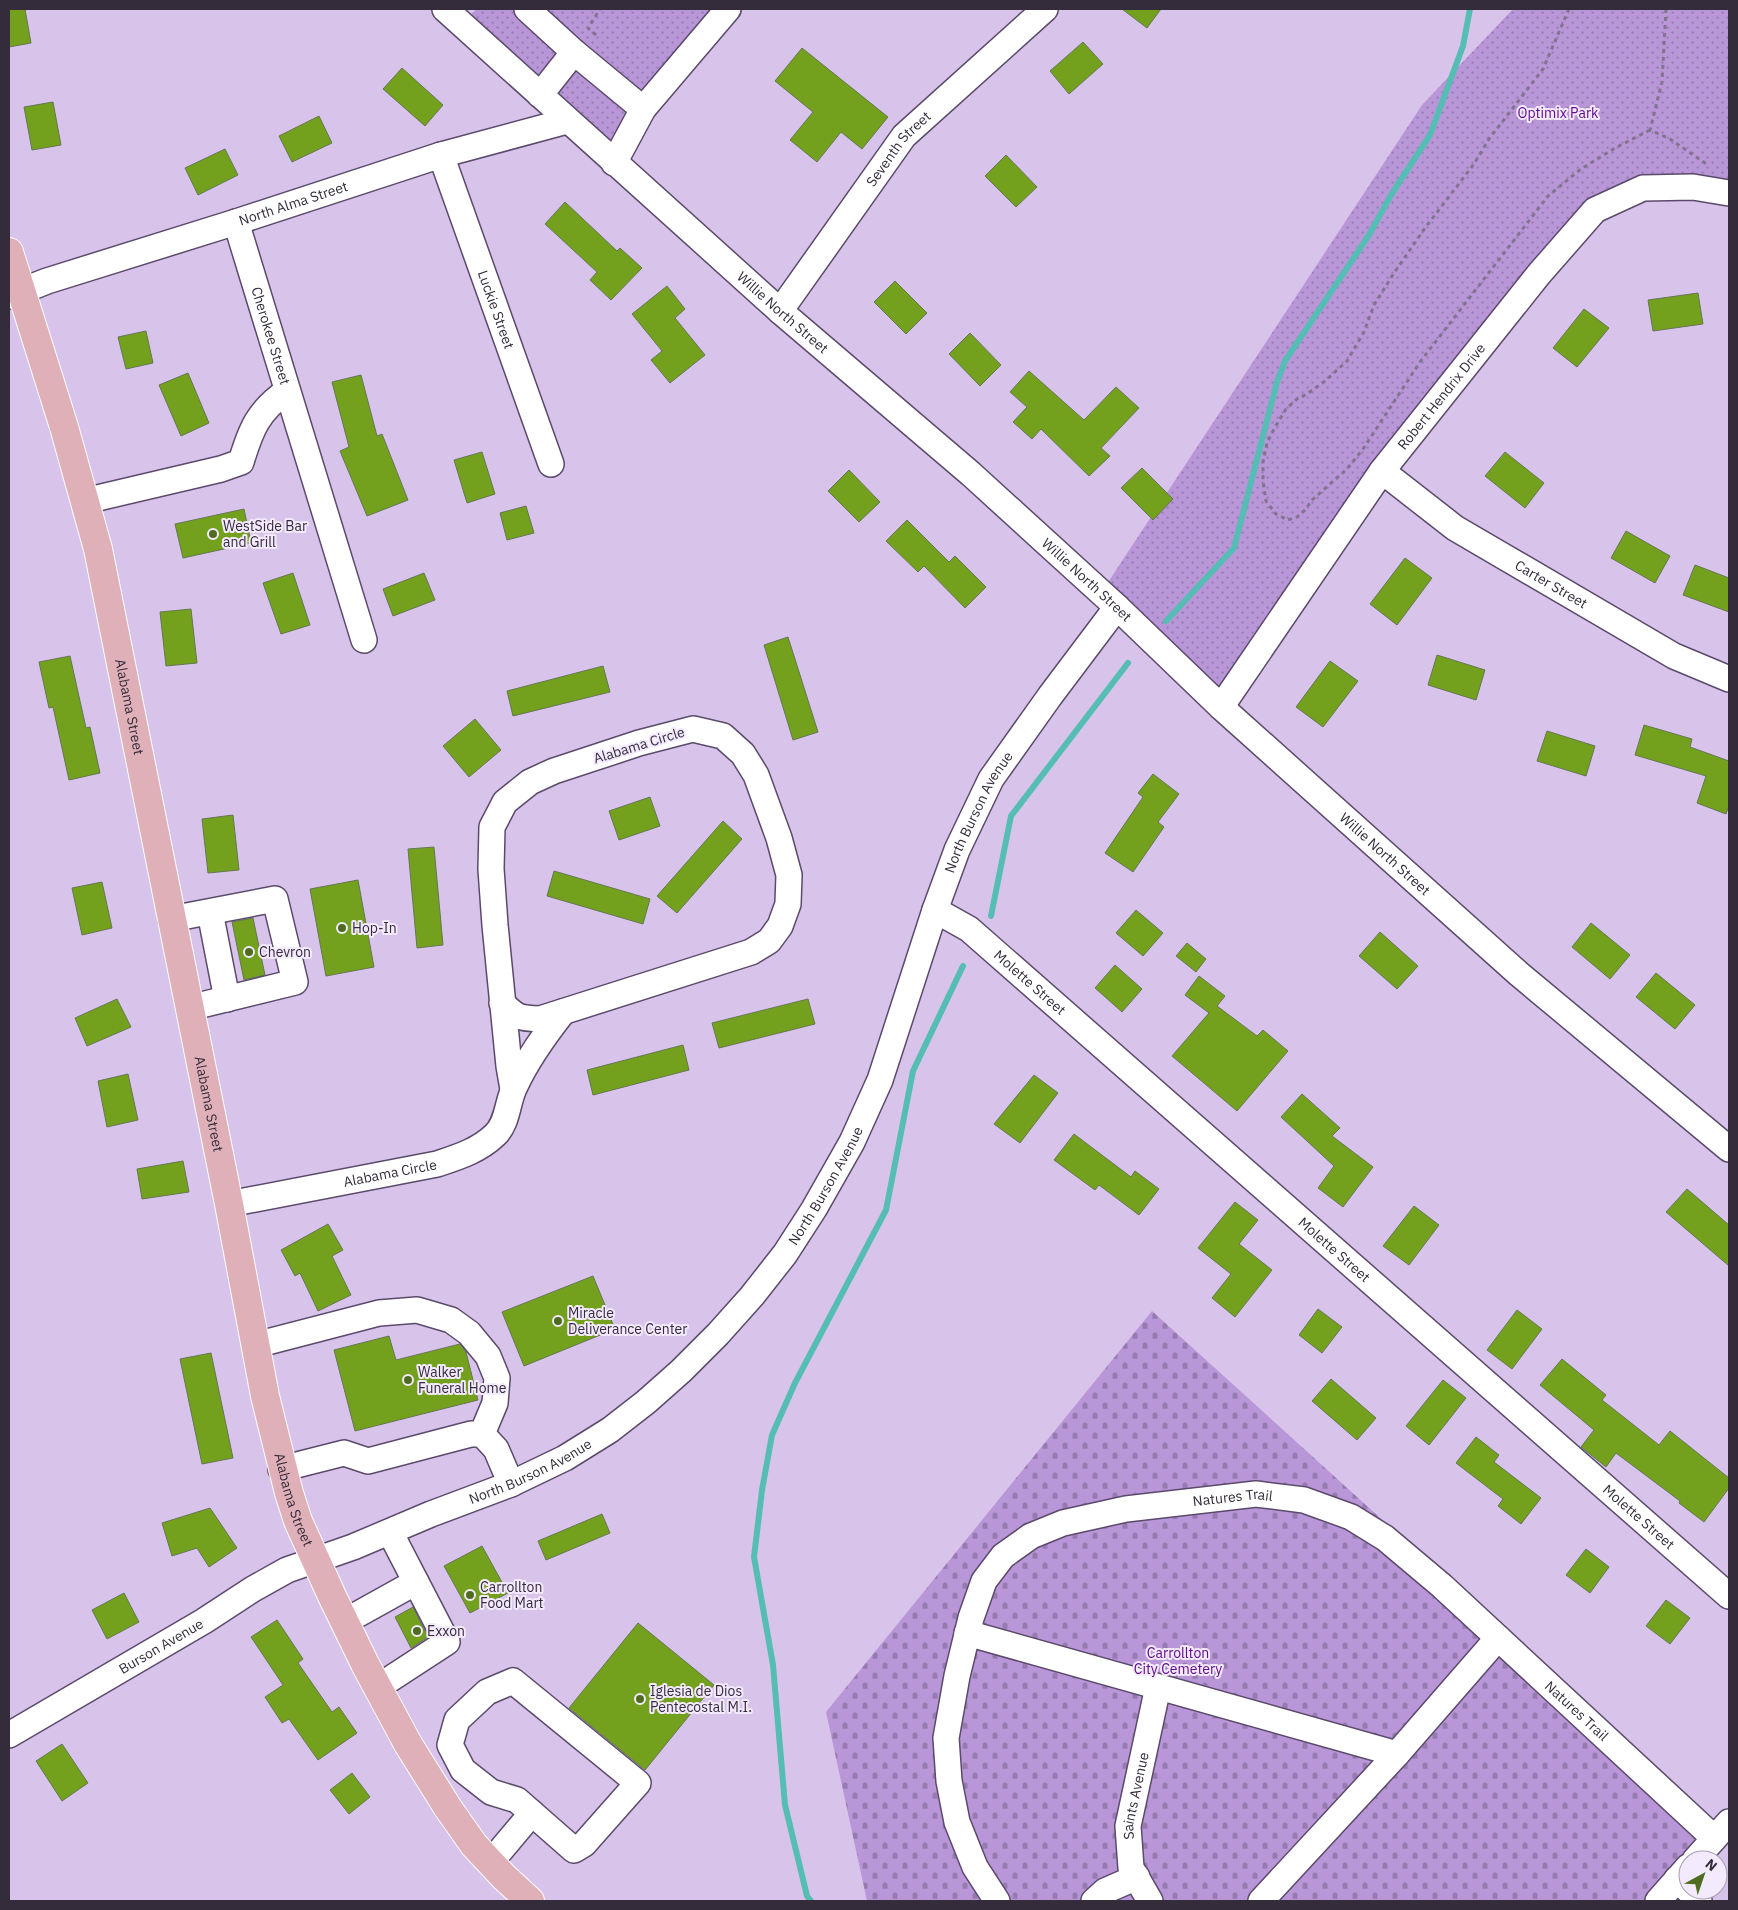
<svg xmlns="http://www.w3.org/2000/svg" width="1738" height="1910" viewBox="0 0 1738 1910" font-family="'IBM Plex Sans',sans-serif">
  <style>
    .cemetery { fill: url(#cemetery-stones) }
    .park { fill: url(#park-dots) }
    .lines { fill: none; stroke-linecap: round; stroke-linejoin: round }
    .stream { stroke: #56bdb4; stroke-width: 6 }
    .building { fill: #73a11d; stroke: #667652 }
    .minor-casing { stroke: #5b4a6b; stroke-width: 28 }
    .major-casing { stroke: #fff; stroke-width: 30 }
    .path { stroke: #81748e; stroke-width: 3; stroke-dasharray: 4 4; stroke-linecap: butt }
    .minor { stroke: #fff; stroke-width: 25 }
    .major { stroke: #e0b0b9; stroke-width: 28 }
    .poi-dot { fill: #4e6c20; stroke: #f4eafe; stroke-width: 2 }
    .labels { text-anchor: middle; stroke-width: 4; stroke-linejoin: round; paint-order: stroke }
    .park-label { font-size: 14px; fill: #620b90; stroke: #f4eafe }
    .street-label { font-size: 14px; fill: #342c3b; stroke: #f4eafe }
    .poi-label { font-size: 14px; fill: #342c3b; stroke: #f4eafe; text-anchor: start }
  </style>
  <defs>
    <pattern id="cemetery-stones" width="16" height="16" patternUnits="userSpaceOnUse" patternTransform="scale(1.25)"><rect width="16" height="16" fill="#b896d7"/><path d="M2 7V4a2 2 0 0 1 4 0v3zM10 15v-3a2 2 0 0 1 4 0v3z" fill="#967bb0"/></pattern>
    <pattern id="park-dots" width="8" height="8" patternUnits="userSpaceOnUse" patternTransform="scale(1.25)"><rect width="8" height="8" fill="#b896d7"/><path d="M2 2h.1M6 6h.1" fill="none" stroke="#967bb0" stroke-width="1.8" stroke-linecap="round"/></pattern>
  </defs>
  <rect width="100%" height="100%" fill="#d8c4eb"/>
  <path class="cemetery" d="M1152,1311l560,508 -48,59 23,23h-820l-41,-189z"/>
  <path class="park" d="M476,9h263l-130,149 -146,-133z
    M1513,9h216v184l-36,-6 -98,23 -56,64 -318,433 -120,-114 321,-488z"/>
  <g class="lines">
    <path class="stream" d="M1166,621l68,-73 43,-166 8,-21 84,-126 22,-40 39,-60 33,-89 7,-37
      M991,916l20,-100 117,-153
      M811,1901l-4,-5 -22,-91 -12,-140 -19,-108 8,-67 10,-55 23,-52 91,-173 27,-139 50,-105"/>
  </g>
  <path class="building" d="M9,9h16l6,34 -22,4z
    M1122,9h39l-14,19z
    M1083,42l20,22 -34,30 -19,-23z
    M802,48l86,69 -26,32 -21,-17 -24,30 -27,-22 23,-28 -38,-31z
    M402,68l41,37 -18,21 -42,-37z
    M53,102l8,43 -29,5 -8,-43z
    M319,116l13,27 -40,19 -13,-26z
    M225,149l13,26 -40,20 -13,-27z
    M1006,155l31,32 -21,20 -31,-31z
    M565,202l52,49 3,-3 22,20 -31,32 -21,-20 7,-8 -52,-48z
    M895,281l32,32 -21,21 -32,-32z
    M667,286l18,23 -10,9 30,37 -35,28 -19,-23 11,-9 -30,-37z
    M1698,293l5,31 -50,7 -5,-31z
    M1584,309l25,19 -32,39 -24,-19z
    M146,331l7,32 -27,6 -8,-32z
    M970,333l31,32 -21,21 -31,-32z
    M1029,371l55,49 32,-33 23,21 -38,40 9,8 -21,20 -48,-47 -9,10 -19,-17 14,-15 -17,-15z
    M188,373l21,50 -28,13 -22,-51z
    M361,375l16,61 5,-2 26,66 -41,16 -27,-65 9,-4 -17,-65z
    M482,452l13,42 -28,9 -13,-43z
    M1505,452l39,31 -19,25 -40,-32z
    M1142,468l31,31 -20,21 -32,-32z
    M849,470l31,32 -21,20 -31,-31z
    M526,506l8,27 -27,7 -7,-27z
    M244,509l7,34 -68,15 -8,-34z
    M907,520l42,42 6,-6 31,31 -21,21 -41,-42 -6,6 -32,-31z
    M1626,531l44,25 -15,27 -44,-25z
    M1405,558l27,20 -35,47 -27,-21z
    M1695,565l34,13v34l-46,-17z
    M293,573l17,52 -29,9 -18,-51z
    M424,573l11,27 -42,16 -10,-27z
    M191,609l6,54 -31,3 -6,-54z
    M788,637l30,95 -25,8 -29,-95z
    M1437,655l48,15 -9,30 -48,-15z
    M70,656l16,72 4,-1 10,46 -31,7 -16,-73 -4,1 -10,-46z
    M1330,661l28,20 -35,46 -27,-20z
    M603,666l7,26 -97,24 -6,-25z
    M475,719l26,31 -32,27 -26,-31z
    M1644,725l48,14 -2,8 39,14v44l-3,9 -29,-11 9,-27 -71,-21z
    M1547,731l48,15 -9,30 -49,-15z
    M1153,774l26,20 -21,28 6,5 -31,45 -28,-19 38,-56 -5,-4z
    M650,797l10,29 -41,14 -10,-29z
    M233,815l6,55 -31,3 -6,-54z
    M723,821l19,18 -65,74 -20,-17z
    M434,847l9,98 -26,3 -9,-99z
    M554,871l96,28 -7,25 -96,-28z
    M358,880l16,87 -48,9 -16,-87z
    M102,882l10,46 -30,7 -10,-47z
    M1136,910l27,23 -20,23 -27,-23z
    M253,918l12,57 -21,5 -12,-58z
    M1591,923l39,32 -20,24 -38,-32z
    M1380,932l38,34 -21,23 -38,-33z
    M1187,943l19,16 -10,13 -20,-16z
    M1115,965l27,24 -20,23 -27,-24z
    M1656,973l39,32 -20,24 -39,-32z
    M1199,976l26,20 -8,10 40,30 6,-6 25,21 -51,60 -65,-55 37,-43 -24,-18z
    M117,999l14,28 -44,19 -12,-28z
    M808,999l7,25 -96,24 -7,-25z
    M683,1045l6,25 -96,25 -6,-25z
    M128,1074l10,46 -31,7 -9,-46z
    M1034,1075l24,18 -38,50 -26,-19z
    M1302,1094l38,34 -8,8 41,31 -30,40 -25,-19 16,-22 -53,-49z
    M1074,1134l57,43 4,-6 24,18 -20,26 -40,-30 -4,5 -41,-30z
    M183,1161l6,31 -47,7 -5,-30z
    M1687,1189l42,36v41l-63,-54z
    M1235,1202l23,18 -19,24 33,26 -37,47 -23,-19 19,-24 -33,-26z
    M1414,1206l25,19 -30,40 -26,-19z
    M328,1224l15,26 -11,6 19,39 -33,16 -18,-38 -5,3 -14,-26z
    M593,1276l22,53 -91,37 -22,-54z
    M1318,1309l24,18 -20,26 -23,-18z
    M1517,1310l25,19 -30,40 -25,-19z
    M389,1336l7,24 64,-16 6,8 12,48 -123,31 -21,-81z
    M211,1353l22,105 -31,6 -22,-105z
    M1562,1359l44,36 -4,5 57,45 11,-14 59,47v10l-25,34 -25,-19 1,-2 -64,-48 -10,14 -25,-20 13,-17 -54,-45z
    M1331,1379l45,39 -19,22 -45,-39z
    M1443,1380l23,18 -37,47 -23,-19z
    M1476,1437l23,18 -5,7 47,36 -20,26 -23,-18 5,-7 -47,-36z
    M210,1508l27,40 -28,19 -12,-19 -25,8 -10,-33z
    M602,1514l8,19 -64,27 -8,-19z
    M482,1546l26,47 -38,20 -26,-47z
    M1586,1549l23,18 -19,26 -24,-18z
    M124,1593l15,29 -32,17 -15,-29z
    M1666,1600l24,18 -20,26 -24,-18z
    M413,1607l15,30 -17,11 -16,-31z
    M277,1620l26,39 -5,4 34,49 7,-5 18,26 -39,27 -29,-41 -7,4 -17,-26 18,-12 -32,-48z
    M638,1623l76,62 -69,85 -76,-62z
    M62,1744l26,39 -26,18 -26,-40z
    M352,1773l18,24 -21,17 -19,-24z"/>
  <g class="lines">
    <defs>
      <g id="minor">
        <path id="s1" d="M445,9l335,302 191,163 146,133 104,100 298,267 210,175"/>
        <path d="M527,9l47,43 69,57 85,-100"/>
        <path d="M540,95l34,-43"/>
        <path id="s2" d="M441,155l110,309"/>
        <path d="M614,163l29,-54"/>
        <path id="s3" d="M236,222l128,418"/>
        <path id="s4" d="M9,296l38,-15 189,-59 205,-67 126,-34"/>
        <path id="s5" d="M780,311l124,-175 141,-127"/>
        <path id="s6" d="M1382,471l73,57 219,128 55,23"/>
        <path d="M85,501l136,-32 20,-7c10,-33 17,-51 46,-71"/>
        <path id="s7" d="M1221,707l161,-236 157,-197 56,-64 48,-22 50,-1 36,6"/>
        <path id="s8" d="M935,910l34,19 760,667"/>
        <path d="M210,912l17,87"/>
        <path d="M171,919l104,-20 20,83 -106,26"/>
        <path d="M502,1003c15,15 17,15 38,16l211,-67 18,-11 11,-15 8,-22 1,-29 -10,-37 -23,-63 -13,-21 -20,-18 -30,-7 -54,14 -85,28 -24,11 -25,20 -13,25 -1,42 4,56 14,141 4,23"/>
        <path id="s9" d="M229,1204l208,-40c21,-7 41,-13 58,-29 13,-12 12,-33 20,-49 13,-28 29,-50 48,-74"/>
        <path d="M256,1345l123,-32 38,-3 34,10 18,13 19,23 9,22 -2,25 -13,31"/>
        <path d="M281,1469l63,-16 24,8 103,-27h11l14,15 15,35"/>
        <path d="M344,1622l72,-40"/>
        <path d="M967,1633l430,121"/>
        <path d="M513,1681l125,102 -54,61 -10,6 -57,-50 -26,-8 -28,-22 -13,-25 7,-25 30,-28z"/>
        <path d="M378,1687l69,-45 -57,-110"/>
        <path id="s10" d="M9,1735l195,-114 49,-32 34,-19 66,-23 78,-33 80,-30 54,-26 45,-28 36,-28 35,-31 37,-37 34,-38 33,-42 29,-45 38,-67 28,-62 55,-170 22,-60 34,-71 59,-83 67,-89"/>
        <path d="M1695,1860l34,-38"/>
        <path d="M490,1863l42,-50"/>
        <path d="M1677,1879l22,22"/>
        <path id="s11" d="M997,1901l-22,-34 -18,-45 -8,-41 -3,-43 11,-62 14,-58 13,-37 19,-25 28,-20 32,-13 63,-14 130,-15 48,6 47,17 34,21 57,48 272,252"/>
        <path d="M1094,1901l11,-10 32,-14"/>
        <path id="s12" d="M1150,1901l-19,-33 -3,-42 30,-139"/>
        <path d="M1261,1901l136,-147 101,-116"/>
        <path d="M1658,1901l30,-34"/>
      </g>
      <g id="major">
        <path id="s13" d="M9,252l55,175 34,122 131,655 36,192 24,97 9,28 34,75 33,68 43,80 40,64 26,37 30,32 26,24"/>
      </g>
    </defs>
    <use href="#minor" class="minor-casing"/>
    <use href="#major" class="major-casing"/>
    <path class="path" d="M1569,9l-26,60 -54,70 -15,25 -49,64 -31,45 -20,32 -10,27 -17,29 -22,20 -18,13 -10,5 -11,10 -12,20 -7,14 -4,19v19l3,20 10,13 12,6 9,-3 8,-7 7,-10 35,-31 16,-20 57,-87 128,-166 33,-27 34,-21 35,-18
      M1666,9l-4,73 -12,48 20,9 38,26
      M596,35l-8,-7 12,-19"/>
    <use href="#minor" class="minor"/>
    <use href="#major" class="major"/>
  </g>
  <g class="poi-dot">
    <circle cx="213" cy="534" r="5"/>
    <circle cx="342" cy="928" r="5"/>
    <circle cx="249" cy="952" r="5"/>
    <circle cx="558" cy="1321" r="5"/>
    <circle cx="408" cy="1380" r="5"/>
    <circle cx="470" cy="1595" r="5"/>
    <circle cx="417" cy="1631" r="5"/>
    <circle cx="640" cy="1699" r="5"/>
  </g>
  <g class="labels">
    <g class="park-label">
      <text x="1558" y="118">Optimix Park</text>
      <text x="1178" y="1658">Carrollton<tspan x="1178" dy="16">City Cemetery</tspan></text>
    </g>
    <g class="street-label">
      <text dy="5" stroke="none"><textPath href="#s5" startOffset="201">Seventh Street</textPath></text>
      <text dy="5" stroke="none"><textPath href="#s4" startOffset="299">North Alma Street</textPath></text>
      <text dy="5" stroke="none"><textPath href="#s2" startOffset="164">Luckie Street</textPath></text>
      <text dy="5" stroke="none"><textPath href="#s1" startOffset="454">Willie North Street</textPath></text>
      <text dy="5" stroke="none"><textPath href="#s3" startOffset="119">Cherokee Street</textPath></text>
      <text dy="5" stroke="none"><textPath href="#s7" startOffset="381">Robert Hendrix Drive</textPath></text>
      <text dy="5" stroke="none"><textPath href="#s1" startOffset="859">Willie North Street</textPath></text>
      <text dy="5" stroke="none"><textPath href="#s6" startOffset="204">Carter Street</textPath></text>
      <text dy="5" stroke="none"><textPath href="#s13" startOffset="471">Alabama Street</textPath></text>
      <text transform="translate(639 745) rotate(-17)" y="5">Alabama Circle</text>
      <text dy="5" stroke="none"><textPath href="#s10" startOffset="1410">North Burson Avenue</textPath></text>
      <text dy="5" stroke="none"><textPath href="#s1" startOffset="1264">Willie North Street</textPath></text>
      <text dy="5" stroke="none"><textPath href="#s8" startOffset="120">Molette Street</textPath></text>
      <text dy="5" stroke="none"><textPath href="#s13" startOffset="876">Alabama Street</textPath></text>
      <text dy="5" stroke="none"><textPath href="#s9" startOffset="164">Alabama Circle</textPath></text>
      <text dy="5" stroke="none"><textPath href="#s10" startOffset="1005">North Burson Avenue</textPath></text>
      <text dy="5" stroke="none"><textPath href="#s8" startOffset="525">Molette Street</textPath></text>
      <text dy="5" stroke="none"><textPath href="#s10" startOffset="586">North Burson Avenue</textPath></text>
      <text dy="5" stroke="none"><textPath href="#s13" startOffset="1281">Alabama Street</textPath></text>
      <text dy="5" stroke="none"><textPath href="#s11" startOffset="608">Natures Trail</textPath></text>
      <text dy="5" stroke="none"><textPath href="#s8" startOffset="930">Molette Street</textPath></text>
      <text dy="5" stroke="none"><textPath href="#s10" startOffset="176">Burson Avenue</textPath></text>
      <text dy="5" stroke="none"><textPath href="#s11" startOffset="1028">Natures Trail</textPath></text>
      <text dy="5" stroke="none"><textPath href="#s12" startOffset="111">Saints Avenue</textPath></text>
    </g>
    <g class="poi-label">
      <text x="223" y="531">WestSide Bar<tspan x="223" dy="16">and Grill</tspan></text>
      <text x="352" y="933">Hop-In</text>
      <text x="259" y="957">Chevron</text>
      <text x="568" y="1318">Miracle<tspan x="568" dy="16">Deliverance Center</tspan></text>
      <text x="418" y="1377">Walker<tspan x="418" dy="16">Funeral Home</tspan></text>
      <text x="480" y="1592">Carrollton<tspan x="480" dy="16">Food Mart</tspan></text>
      <text x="427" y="1636">Exxon</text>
      <text x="650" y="1696">Iglesia de Dios<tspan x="650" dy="16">Pentecostal M.I.</tspan></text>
    </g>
  </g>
  <rect width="1738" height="1910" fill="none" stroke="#342c3b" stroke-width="20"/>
  <g transform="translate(1703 1875) rotate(40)"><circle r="24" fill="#f4eafe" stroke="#a79eb0"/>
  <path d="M0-4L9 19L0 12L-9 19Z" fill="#4e6c20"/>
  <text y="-8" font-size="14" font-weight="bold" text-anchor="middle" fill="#342c3b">N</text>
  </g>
</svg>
